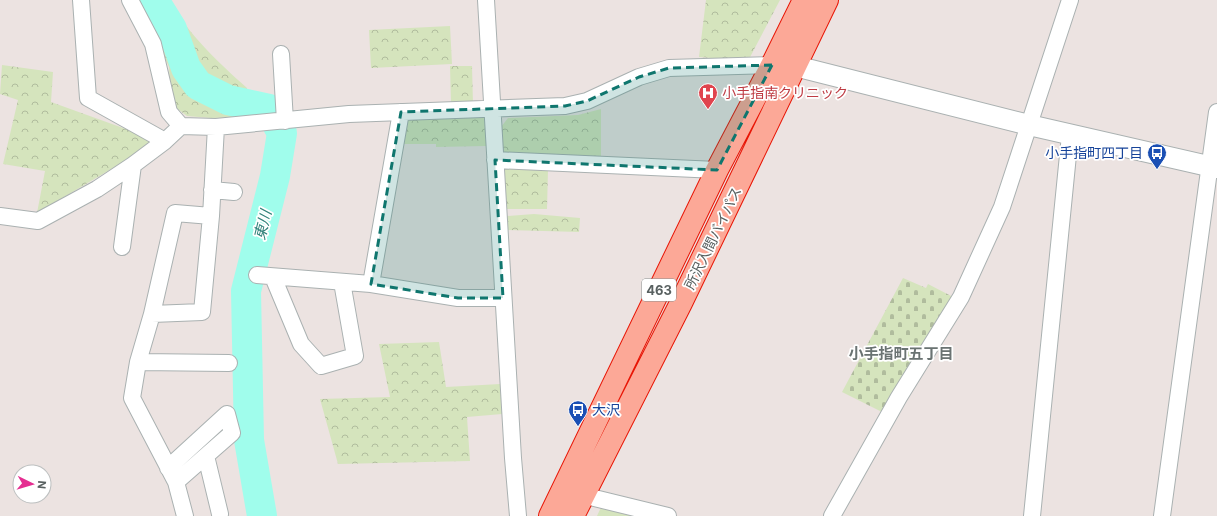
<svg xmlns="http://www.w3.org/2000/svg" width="1217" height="516" viewBox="0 0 1217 516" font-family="Inter,'Noto Sans JP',sans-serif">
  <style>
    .forest { fill: url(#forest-crowns) }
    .cemetery { fill: url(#cemetery-stones) }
    .garden { fill: #d5e4bd }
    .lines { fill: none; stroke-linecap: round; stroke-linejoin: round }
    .river { stroke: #a0fdec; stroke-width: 30 }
    .minor-casing { stroke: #aab1b1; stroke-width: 18 }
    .tertiary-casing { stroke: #aab1b1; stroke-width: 22 }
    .trunk-casing { stroke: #e81505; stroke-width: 24 }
    .minor { stroke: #fff; stroke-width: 16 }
    .tertiary { stroke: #fff; stroke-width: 20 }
    .trunk { stroke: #fca897; stroke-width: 22 }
    .marked { fill: #0f766e; fill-opacity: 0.2; stroke: #0f766e; stroke-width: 3; stroke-dasharray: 8 5; stroke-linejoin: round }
    .labels { text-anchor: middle; stroke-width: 3.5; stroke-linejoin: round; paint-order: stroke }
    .shield { fill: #fff; stroke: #8b9090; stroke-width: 1 }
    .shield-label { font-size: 13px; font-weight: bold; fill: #596161 }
    .health-label { font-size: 14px; fill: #be3a42; stroke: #fff; text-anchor: start }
    .transit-label { font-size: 14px; fill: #164399; stroke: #fff; text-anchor: end }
    .street-label { font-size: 14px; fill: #596161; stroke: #fff }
    .water-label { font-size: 15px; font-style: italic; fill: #32827a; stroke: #fff }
    .neighbourhood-label { font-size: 15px; font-weight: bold; fill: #6a7372; stroke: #fff }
  </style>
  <defs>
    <pattern id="forest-crowns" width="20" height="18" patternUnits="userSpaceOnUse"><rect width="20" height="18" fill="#d5e4bd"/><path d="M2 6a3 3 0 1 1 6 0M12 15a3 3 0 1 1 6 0" fill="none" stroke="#b0bc9d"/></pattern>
    <pattern id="cemetery-stones" width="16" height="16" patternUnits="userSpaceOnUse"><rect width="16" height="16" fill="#d5e4bd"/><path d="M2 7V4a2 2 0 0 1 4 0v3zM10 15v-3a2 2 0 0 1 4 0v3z" fill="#b0bc9d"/></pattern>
  </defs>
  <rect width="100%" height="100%" fill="#ece3e1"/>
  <path class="forest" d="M137,0h32c19,34 49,62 78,88l-1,29 -35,1 -24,-2 -16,-12 -2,-37z
    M706,0h74l-32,61 -49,-4z
    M450,26l2,38 -81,4 -2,-38z
    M2,65l51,7 -2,30 97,35 2,9 -113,67 8,-42 -42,-7 15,-64 -18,-6z
    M450,66h22l1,38h-22z
    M601,109v54l-97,-8 -3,-28 7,-9 70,-3z
    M484,115l3,4 3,24 -4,3 -50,1v-3h-35l3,-22 7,-6z
    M508,168l40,2 -1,39h-41l-3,-39z
    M534,214l46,4 -1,14 -74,-2v-12l2,-2z
    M439,342l7,45 54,-3 2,30 -35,3 3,44 -132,3 -18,-65 70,-2 -11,-53z"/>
  <path class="cemetery" d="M903,278l23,10 2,-4 25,13 -69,116 -42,-21z"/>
  <path class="garden" d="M603,503l52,13h-58z"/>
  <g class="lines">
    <path class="river" d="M154,0l18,29 14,39 12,17 30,15 41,9 13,24 -7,43 -29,115 3,149 13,76"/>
    <defs>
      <path id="minor" d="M81,0l7,98 77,43
        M130,0l23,44 16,68 12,14
        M486,0l27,458 5,58
        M281,54l4,67
        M401,112l-30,172 87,14h45
        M495,160l222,10
        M212,190l22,2
        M0,216l38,5 59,-32 36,-24 32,-24 16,-15 35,1 133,-13 216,-8 22,-5 52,-24 30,-9 103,-3
        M122,247l11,-82
        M257,275l114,9
        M273,277l28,67 20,22 34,-10 -13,-74
        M152,314l50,-2 9,-96
        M138,362l91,1
        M206,456l14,58
        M168,468l59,-54 5,19 -56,49
        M582,495l86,21
        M185,516l-9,-34 -44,-84 6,-36 14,-48 23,-101 36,3 5,-89
        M832,516l67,-119 62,-100 41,-90 68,-207
        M1032,516l38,-381
        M1162,516l55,-404"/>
      <path id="tertiary" d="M779,66h16l234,59 188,43"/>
      <path id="trunk" d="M550,516l167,-346 55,-105 32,-65
        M573,516l108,-213 146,-303"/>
    </defs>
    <use href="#minor" class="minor-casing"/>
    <use href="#tertiary" class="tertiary-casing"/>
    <use href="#trunk" class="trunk-casing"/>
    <use href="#minor" class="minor"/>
    <use href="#tertiary" class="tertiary"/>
    <use href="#trunk" class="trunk"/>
  </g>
  <path class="marked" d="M772,65l-55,105 -222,-10 8,138h-45l-87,-14 30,-172 164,-6 22,-5 52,-24 30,-9z"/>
  <defs>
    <symbol id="hospital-pin" viewBox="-11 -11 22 30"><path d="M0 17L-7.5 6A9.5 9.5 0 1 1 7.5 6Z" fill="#e0444e" stroke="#fff"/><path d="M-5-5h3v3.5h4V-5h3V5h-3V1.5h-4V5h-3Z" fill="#fff"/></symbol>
    <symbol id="bus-pin" viewBox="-11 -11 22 30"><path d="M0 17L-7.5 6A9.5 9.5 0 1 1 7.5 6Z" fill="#1a4fb4" stroke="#fff"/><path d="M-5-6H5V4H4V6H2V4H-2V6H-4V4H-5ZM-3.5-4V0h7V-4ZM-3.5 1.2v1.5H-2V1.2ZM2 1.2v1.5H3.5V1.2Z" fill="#fff"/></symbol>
  </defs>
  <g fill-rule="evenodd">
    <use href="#hospital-pin" x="697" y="82" width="22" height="30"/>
    <use href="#bus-pin" x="1146" y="142" width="22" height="30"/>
    <use href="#bus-pin" x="567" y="399" width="22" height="30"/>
  </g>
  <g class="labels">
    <rect class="shield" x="642" y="279" width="34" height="22" rx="3"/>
    <g class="shield-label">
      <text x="659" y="295">463</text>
    </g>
    <g class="health-label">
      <text x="722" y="98">小手指南クリニック</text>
    </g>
    <g class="transit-label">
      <text x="1143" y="158">小手指町四丁目</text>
      <text x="592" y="415" text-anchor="start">大沢</text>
    </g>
    <g class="street-label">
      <text transform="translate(713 238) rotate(-64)" y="5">所沢入間バイパス</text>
    </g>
    <g class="water-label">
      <text transform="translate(263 225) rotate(-76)" y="5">東川</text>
    </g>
    <g class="neighbourhood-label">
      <text x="901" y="359">小手指町五丁目</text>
    </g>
  </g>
  <g transform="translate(32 484) rotate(95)"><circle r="19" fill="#ffffff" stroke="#bdc0c0"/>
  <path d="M0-3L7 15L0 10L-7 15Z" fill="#e52e91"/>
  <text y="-6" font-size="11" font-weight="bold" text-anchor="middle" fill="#596161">N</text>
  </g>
</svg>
